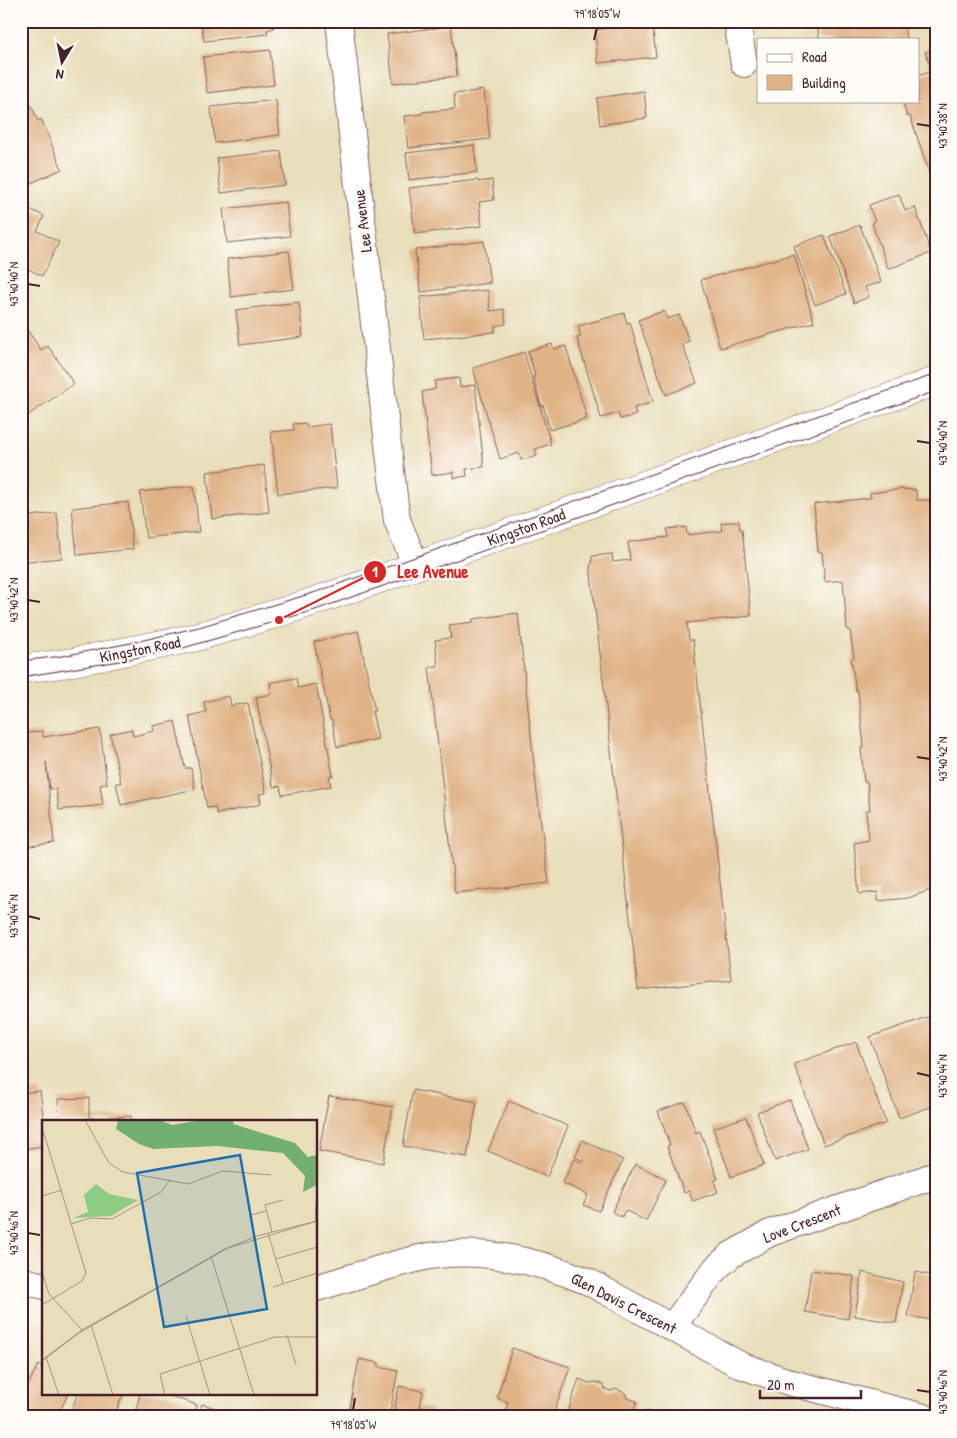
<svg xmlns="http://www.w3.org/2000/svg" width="957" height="1438" viewBox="0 0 957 1438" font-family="'Patrick Hand',sans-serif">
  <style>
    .building { fill: #e0b386 }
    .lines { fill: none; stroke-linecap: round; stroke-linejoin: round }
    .minor-casing { stroke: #82625d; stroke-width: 28 }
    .secondary-casing { stroke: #82625d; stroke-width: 29 }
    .minor { stroke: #fff; stroke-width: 26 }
    .secondary { stroke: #fff; stroke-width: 28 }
    .tram { stroke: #4a1f2b; stroke-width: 1 }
    .ticks { fill: none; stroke: #4a1f2b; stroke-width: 2 }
    .labels { text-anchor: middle; stroke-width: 4; stroke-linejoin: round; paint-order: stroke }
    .street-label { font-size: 16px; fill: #4a1f2b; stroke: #fdfcf7 }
    .inset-road { fill: none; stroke: #a99281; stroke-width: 1 }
    .view { fill: #1f6fb2; fill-opacity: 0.15; stroke: #1f6fb2; stroke-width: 2.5 }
    .inset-edge { fill: none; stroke: #4a1f2b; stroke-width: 2.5 }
    .leader { fill: none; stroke: #d62828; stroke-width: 2 }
    .callout-dot { fill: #d62828; stroke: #fdfcf7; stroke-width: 2 }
    .mark-label { font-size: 15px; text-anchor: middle; font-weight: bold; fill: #fff }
    .callout-label { font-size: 18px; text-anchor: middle; font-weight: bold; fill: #d62828; stroke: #fdfcf7; stroke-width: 4; stroke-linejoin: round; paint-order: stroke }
    .neatline { fill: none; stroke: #4a1f2b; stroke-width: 2 }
    .ticks-label { font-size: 12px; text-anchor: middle; fill: #4a1f2b }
  </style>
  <rect width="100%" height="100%" fill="#fdfcf7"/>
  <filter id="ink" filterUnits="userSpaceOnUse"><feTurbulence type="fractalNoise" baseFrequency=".02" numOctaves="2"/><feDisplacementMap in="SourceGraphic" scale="10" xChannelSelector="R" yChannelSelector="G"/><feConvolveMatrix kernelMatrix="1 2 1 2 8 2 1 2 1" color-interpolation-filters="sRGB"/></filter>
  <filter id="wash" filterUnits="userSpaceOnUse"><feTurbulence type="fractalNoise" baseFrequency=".0096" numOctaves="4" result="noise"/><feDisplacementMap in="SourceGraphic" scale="20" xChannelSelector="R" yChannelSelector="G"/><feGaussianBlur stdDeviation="1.12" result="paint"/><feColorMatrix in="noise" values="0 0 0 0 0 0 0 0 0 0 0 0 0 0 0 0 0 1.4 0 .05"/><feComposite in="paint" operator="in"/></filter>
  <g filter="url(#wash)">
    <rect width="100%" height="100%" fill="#e9deba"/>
    <g id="blocks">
      <path class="building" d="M201,21h72l1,7 -7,2 1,4 -63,7h-1z
        M817,21h87l2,18h-87z
        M652,23l4,34 -58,6 -3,-33z
        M451,26l6,50 -64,7 -6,-49z
        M936,48v140l-1,1 -25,-73h-3l-5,-15h16v-25l14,-5 -7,-19z
        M270,50l4,35 -67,8 -4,-36z
        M484,90l6,49 -82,9 -4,-32 18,-2v-2l33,-3 -1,-15z
        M644,91l3,27 -47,7 -3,-27z
        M276,100l4,35 -65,8 -4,-36z
        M31,105l7,16 3,-2 21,50 -40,18 -1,-77z
        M474,145l3,27 -68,8 -3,-27z
        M281,151l4,34 -64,8 -4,-35z
        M478,180v2l14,-2 2,20 -15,2 3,24 -67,8 -6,-46z
        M899,194l6,17 10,-4 16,46 -43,16 -16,-46 3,-1 -6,-17z
        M286,202l4,34 -63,7 -4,-34z
        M21,205l23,11 -7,15 22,11 -17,34 -21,-11z
        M860,225l21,57 -16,5 4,10 -15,6 -24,-67z
        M824,235l22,59 -31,11 -21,-59z
        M484,241l6,42 -69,9 -6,-42z
        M289,251l5,38 -63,8 -4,-38z
        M794,254l20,68 -94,26 -19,-68z
        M488,290l2,21 14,-2 2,15 -11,2v6l-71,7 -4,-42z
        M299,302l4,35 -63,8 -4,-35z
        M664,311l3,8 12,-4 10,26 -7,3 15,39 -31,12 -28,-75z
        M624,313l3,10 3,-1 23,80 -19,6 2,7 -16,4 -2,-6 -17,5 -24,-80 4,-1 -3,-11z
        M21,321l20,29 7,-4 26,38 -53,36z
        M552,344l2,5 12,-3 21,73 -37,11 -7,-25 -2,1 -8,-30h2l-7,-25z
        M524,352l27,92 -16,5 2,7 -16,4 -2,-7 -19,6 -27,-91z
        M459,378l1,9 15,-2 9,82 -18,2 1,7 -13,2v-6l-22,3 -10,-83 13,-3v-8z
        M306,423v4l24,-3 7,64 -59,6 -7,-62 23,-2 -1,-6z
        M264,465l5,47 -57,7 -5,-47z
        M194,486l5,46 -53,6 -6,-46z
        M901,489l15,1 1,10h19v388l-28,10 -30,3v-9l-19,2 -5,-51 15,-3 -3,-29 4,-1 -3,-28h-3l-3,-34 3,-1 -6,-56h-2l-5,-32 3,-1 -4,-28h-3l-4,-50 -18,2 -3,-30 -4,-1 -4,-47 57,-6 -1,-5z
        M128,502l5,47 -56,6 -5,-47z
        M57,513l5,45 -41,4v-45z
        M739,521l1,9 2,-1 9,87 -64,7 2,17h4l38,340 -93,10 -48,-425 2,-1v-8l20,-2 1,8 17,-2 -2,-18 40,-5 -1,-8 19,-2 1,8 35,-4 -1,-8z
        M518,613l19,180 12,90 -94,10 -26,-226 9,-1 -3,-26 16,-2 -2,-13 24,-3v-3z
        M358,631l17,80h-3l6,28 -41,8 -5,-27h-2l-16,-78z
        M296,678l2,10 18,-4 17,92h-4l2,10 -49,9 -2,-9 -7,1 -17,-90 16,-3 -2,-11z
        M229,696l2,10 17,-3 18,90 -7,1 2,10 -44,10 -2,-7 -8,1 -18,-92 17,-4 -2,-10z
        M175,721l10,47h6l4,21 -74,16 -5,-22h5l-11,-49 22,-5 1,7 21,-5 -1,-5z
        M100,729l7,55 -7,1 3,20 -44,5 -3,-21h-6l-4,-27 8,81 -33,4v-113l22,-3v6z
        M933,1015l3,7v83l-37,13 -29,-81z
        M856,1042l30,81 -62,22 -30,-81z
        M413,1090l64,12 -10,55 -64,-11z
        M40,1091l4,31v24l-23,3v-56z
        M329,1096l64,11 -10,56 -64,-12z
        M89,1098v20l42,-2v6l-72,-1 -1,-22z
        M790,1100l18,49 -33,12 -18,-49z
        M509,1101l59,25 -21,51 -59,-26z
        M685,1102l11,31 4,-2 18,48 -4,2 4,11 -25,9 -4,-10 -5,2 -17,-47 3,-1 -12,-34z
        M746,1117l18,48 -33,12 -18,-49z
        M583,1140l40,20 -24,51 -16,-6 5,-10 -25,-12 11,-24 9,4 1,-2 -9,-4z
        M635,1164l31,15 -20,42 -21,-11 -3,7 -10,-5z
        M811,1270l43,6 -6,43 -43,-7z
        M862,1272l41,10 -7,41 -41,-7z
        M915,1272l21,4v45l-28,-5z
        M512,1348l58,19 -17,48 -9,-3 -2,5h-21l-16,-6 3,-9 -11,-4z
        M359,1359l20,4v4l19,4 -9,46h-41z
        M21,1363l8,4 -8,15z
        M38,1365l6,3v26h24l-11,23h-36v-18z
        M579,1379l10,4 8,-1 6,3 2,4 6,2 6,-2 8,4 2,5 10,3 -6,16h-65z
        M399,1386l24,5 -3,16 12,2 -1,6 6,2h-42l2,-7h-3z
        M78,1394h45l-9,23h-46z
        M140,1394h25l32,11 -2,12h-61z
        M202,1404l40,12v1h-44z
        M645,1410l16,7h-19z"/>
    </g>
  </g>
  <g filter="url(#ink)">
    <use href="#blocks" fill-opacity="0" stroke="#82625d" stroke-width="1"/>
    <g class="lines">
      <defs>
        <path id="minor" d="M339,21l56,484 2,15 19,46
          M737,21l7,43
          M21,1280l23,6
          M316,1288c27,-8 54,-16 80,-24 14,-3 28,-8 41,-9 52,-6 104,7 152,27l151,83 52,18 132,34
          M672,1327l44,-59 15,-13 39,-22 166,-58"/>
        <path id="secondary" d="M21,669l47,-6 125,-25 92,-27 86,-29 565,-201"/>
      </defs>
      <use href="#minor" class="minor-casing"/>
      <use href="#secondary" class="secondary-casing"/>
      <use href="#minor" class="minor"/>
      <use href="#secondary" class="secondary"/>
      <path class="tram" d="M21,661l41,-5 69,-13 68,-16 114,-34 623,-219
        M21,677l99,-16 63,-13 132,-38 621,-219"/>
    </g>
  </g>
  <path class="ticks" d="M594,40l3,-12M917,124l13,2M28,284l12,2M917,441l13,2M28,600l12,2M917,757l13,2M28,916l12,3M917,1073l13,3M28,1233l12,2M917,1390l13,2M353,1410l2,-12"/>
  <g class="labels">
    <g class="street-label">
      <text transform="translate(362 221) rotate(-97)" y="6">Lee Avenue</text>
      <text transform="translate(526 527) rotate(-20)" y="6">Kingston Road</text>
      <text transform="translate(140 649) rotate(-11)" y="6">Kingston Road</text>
      <text transform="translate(802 1223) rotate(-21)" y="6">Love Crescent</text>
      <text transform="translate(624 1303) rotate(27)" y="6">Glen Davis Crescent</text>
    </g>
  </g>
  <g transform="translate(42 1120)">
    <rect width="275" height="275" fill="#e9deba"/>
    <path d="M54,64l13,10 29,6 -27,16 -38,2 15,-6 -4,-17z" fill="#8dcc83"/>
    <path d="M76,0h42l12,5 30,-5h32l-1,4 62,19 13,14 8,-2 1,30 -14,7 2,-16 -22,-23 -66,-7 -64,3 -14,-5 -23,-15z" fill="#72b071"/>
    <path class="inset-road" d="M43,0l24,43 14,9 65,12 35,-13 48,4M0,7l44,146 -4,8 -40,24M0,76l20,-6M209,95l15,-4M273,101l2,-31M29,104l19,-6 22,1 49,-27 9,-12M230,112l-7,-27 18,-5M226,113l15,50M169,136l43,139M234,139l41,-12M0,152l7,22 33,36M231,167l44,-14M144,196l24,79M49,205l22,70M245,215l9,30M4,237l13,38M0,240l40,-30 143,-81 32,-13 60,-15M0,241l37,-28 149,-85 89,-27M123,275l-5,-21 115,-37h42"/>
    <path class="view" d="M198,35l27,154 -103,18 -27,-154z"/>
    <rect width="275" height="275" class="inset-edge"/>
  </g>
  <path class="leader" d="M279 620L375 572"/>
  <g class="callout-dot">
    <circle cx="279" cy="620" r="5"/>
    <circle cx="375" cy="572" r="12"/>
  </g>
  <g class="mark-label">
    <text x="375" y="577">1</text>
  </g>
  <g class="callout-label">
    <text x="433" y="578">Lee Avenue</text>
  </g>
  <rect width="957" height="1438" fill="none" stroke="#fdfcf7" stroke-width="55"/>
  <rect x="757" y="38" width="162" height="65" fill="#fdfcf7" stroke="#b5a4a5"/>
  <rect x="767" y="54" width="25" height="8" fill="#ffffff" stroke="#b5a4a5"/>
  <text x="802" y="62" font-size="15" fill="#4a1f2b">Road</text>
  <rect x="767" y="75" width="25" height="15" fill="#e0b386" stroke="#b5a4a5"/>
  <text x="802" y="88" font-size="15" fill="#4a1f2b">Building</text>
  <g transform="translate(62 62) rotate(190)" stroke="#fdfcf7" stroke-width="4" paint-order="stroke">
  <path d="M0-4L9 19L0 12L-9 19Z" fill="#4a1f2b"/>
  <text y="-8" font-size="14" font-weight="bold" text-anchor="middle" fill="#4a1f2b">N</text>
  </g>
  <path d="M760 1390v8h101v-8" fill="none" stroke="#4a1f2b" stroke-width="2.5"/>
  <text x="767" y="1390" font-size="15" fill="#4a1f2b" stroke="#fdfcf7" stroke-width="4" paint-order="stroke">20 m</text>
  <rect x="28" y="28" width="902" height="1382" class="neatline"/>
  <g class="ticks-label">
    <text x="597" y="18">79°18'05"W</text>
    <text transform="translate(943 126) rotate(-90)" y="4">43°40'38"N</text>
    <text transform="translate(14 284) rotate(-90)" y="4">43°40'40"N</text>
    <text transform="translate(943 443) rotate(-90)" y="4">43°40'40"N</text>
    <text transform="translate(14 600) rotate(-90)" y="4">43°40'42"N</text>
    <text transform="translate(943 759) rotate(-90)" y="4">43°40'42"N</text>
    <text transform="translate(14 916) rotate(-90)" y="4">43°40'44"N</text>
    <text transform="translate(943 1076) rotate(-90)" y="4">43°40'44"N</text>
    <text transform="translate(14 1233) rotate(-90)" y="4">43°40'46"N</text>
    <text transform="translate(943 1392) rotate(-90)" y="4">43°40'46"N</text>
    <text x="353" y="1429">79°18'05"W</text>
  </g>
</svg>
